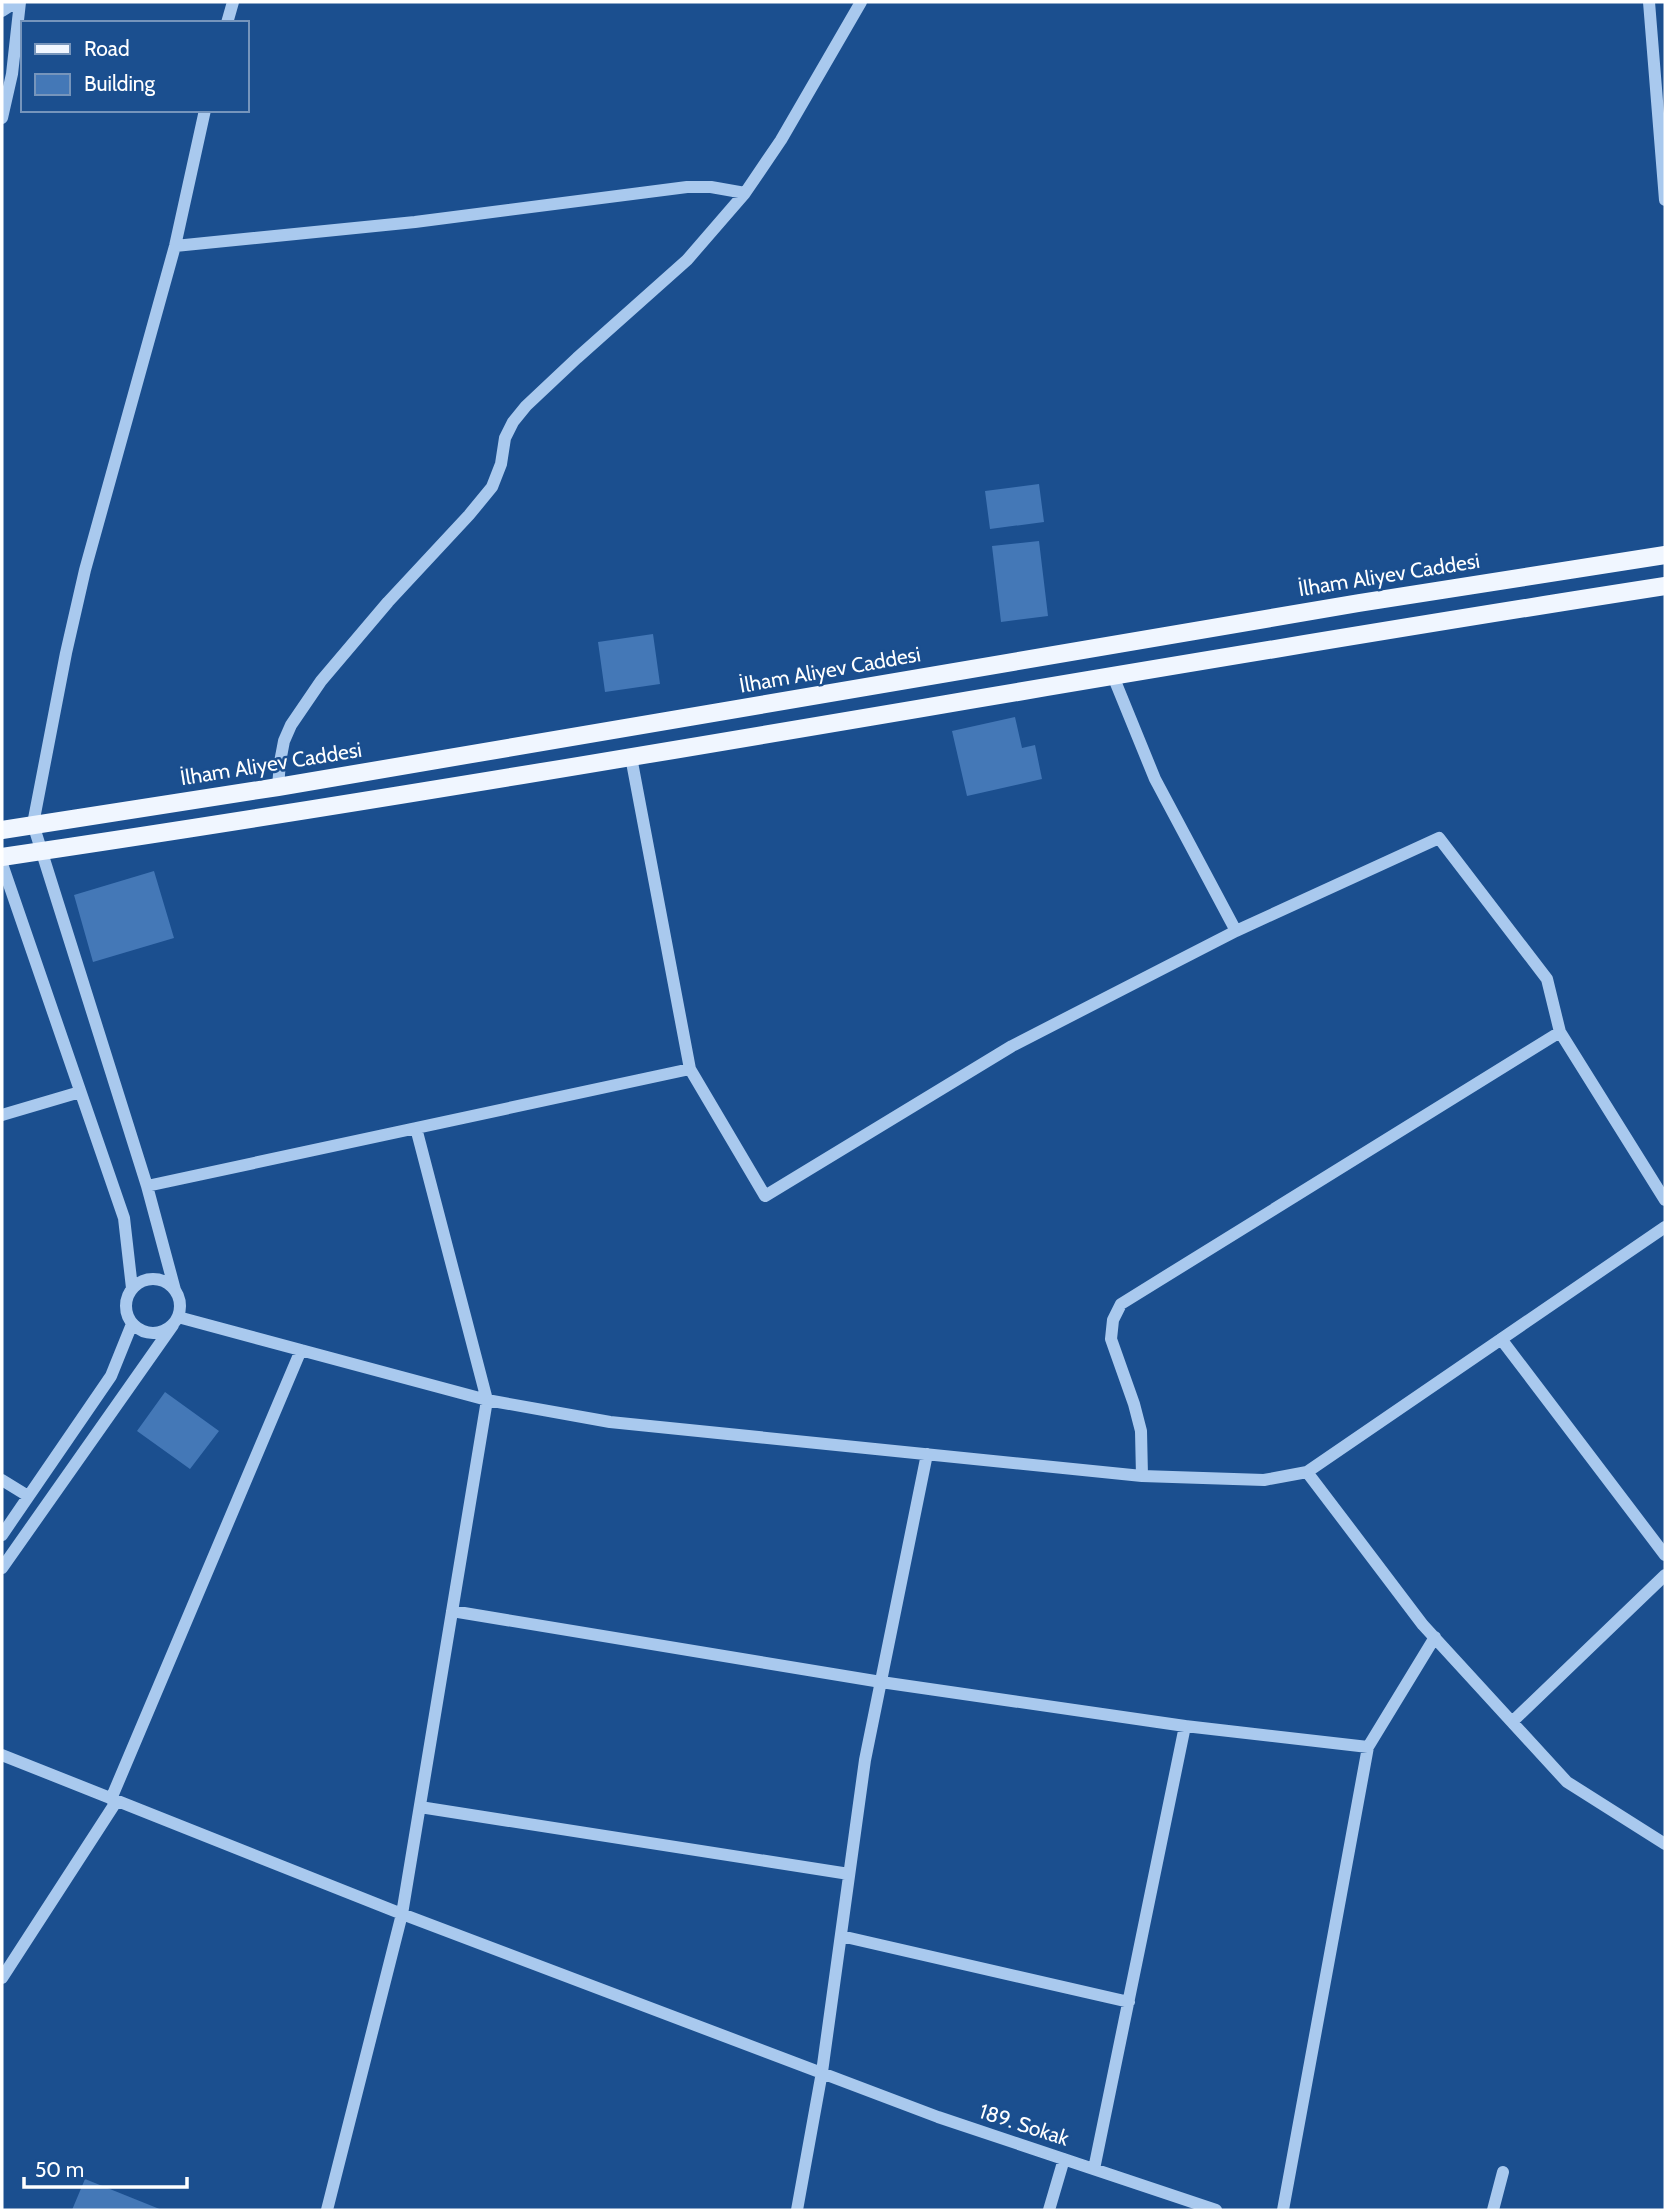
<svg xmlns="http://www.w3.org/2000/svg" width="1667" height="2212" viewBox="0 0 1667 2212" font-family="Cabin,sans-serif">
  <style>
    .building { fill: #4478b7 }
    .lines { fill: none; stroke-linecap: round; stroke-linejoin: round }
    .minor { stroke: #a9c9ee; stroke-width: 12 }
    .major { stroke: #f0f6ff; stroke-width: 18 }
    .labels { text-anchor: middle; stroke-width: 5; stroke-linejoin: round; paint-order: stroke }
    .street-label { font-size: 21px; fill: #fff; stroke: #1b4f8f }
  </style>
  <rect width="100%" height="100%" fill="#1b4f8f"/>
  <path class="building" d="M1039,484l5,38 -54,7 -5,-38z
    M1039,541l9,75 -47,6 -9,-76z
    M653,634l7,50 -55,8 -7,-50z
    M1015,717l7,31 13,-3 7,34 -75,17 -15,-65z
    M154,871l20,67 -81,24 -19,-67z
    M165,1392l54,39 -29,38 -53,-38z
    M85,2179l77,31h-90z"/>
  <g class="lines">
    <path class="minor" d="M1649,2l16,198
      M2,11l14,-9
      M227,23l6,-21
      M2,118l10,-44 8,-72
      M175,246l240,-24 272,-35h24l34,6
      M1113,676l42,103 81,152
      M631,757l59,312 75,127 247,-150 224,-115 203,-93 108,141 13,53 105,168
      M278,787l2,-25 4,-21 7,-16 30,-44 67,-79 81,-87 23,-28 9,-23 4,-26 8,-16 13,-16 51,-48 110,-98 58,-67 36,-53 80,-138
      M2,864l122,354 8,70
      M2,1115l78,-23
      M147,1186l543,-117
      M126 1306a27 27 0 1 1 54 0a27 27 0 1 1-54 0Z
      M175,1290l-28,-104 -114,-362 33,-171 19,-83 90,-324 30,-136
      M178,1317l309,83 123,22 532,54 122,4 43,-8 358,-245
      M1501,1339l164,216
      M1307,1472l116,153 144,157 98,62
      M1142,1476l-1,-45 -7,-27 -23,-65 2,-19 8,-16 439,-272
      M2,1480l26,16
      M2,1535l109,-159 21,-52
      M2,1568l171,-243
      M452,1611l429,71 304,44 183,21 67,-110
      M1512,1722l153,-147
      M2,1755l400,159 536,203 278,93
      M111,1799l190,-449
      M420,1807l429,67
      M841,1936l288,66
      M2,1978l114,-176
      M1094,2169l91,-443
      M327,2210l75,-296 85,-514 -71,-272
      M797,2210l25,-138 43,-312 62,-306
      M1049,2210l15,-51
      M1283,2210l85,-463
      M1493,2210l10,-38"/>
    <path class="major" d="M2,830l276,-43 1081,-184 306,-48
      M2,857c556,-82 1108,-185 1663,-271"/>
  </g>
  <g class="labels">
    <g class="street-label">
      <text transform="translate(1389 575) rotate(-9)" y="7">İlham Aliyev Caddesi</text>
      <text transform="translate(830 670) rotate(-10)" y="7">İlham Aliyev Caddesi</text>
      <text transform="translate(271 764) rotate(-9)" y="7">İlham Aliyev Caddesi</text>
      <text transform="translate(1024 2125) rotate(18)" y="7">189. Sokak</text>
    </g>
  </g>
  <rect width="1667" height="2212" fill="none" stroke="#ffffff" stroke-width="7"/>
  <rect x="21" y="21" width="228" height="91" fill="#1b4f8f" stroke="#7695bc" stroke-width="2"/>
  <rect x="35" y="44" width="35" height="10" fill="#f0f6ff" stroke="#7695bc" stroke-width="2"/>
  <text x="84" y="56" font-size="21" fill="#ffffff">Road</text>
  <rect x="35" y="74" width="35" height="21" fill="#4478b7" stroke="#7695bc" stroke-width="2"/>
  <text x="84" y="91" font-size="21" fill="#ffffff">Building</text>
  <path d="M24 2177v10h163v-10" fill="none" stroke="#ffffff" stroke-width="3.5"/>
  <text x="35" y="2177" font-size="21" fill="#ffffff" stroke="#1b4f8f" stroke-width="5" paint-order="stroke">50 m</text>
</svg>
